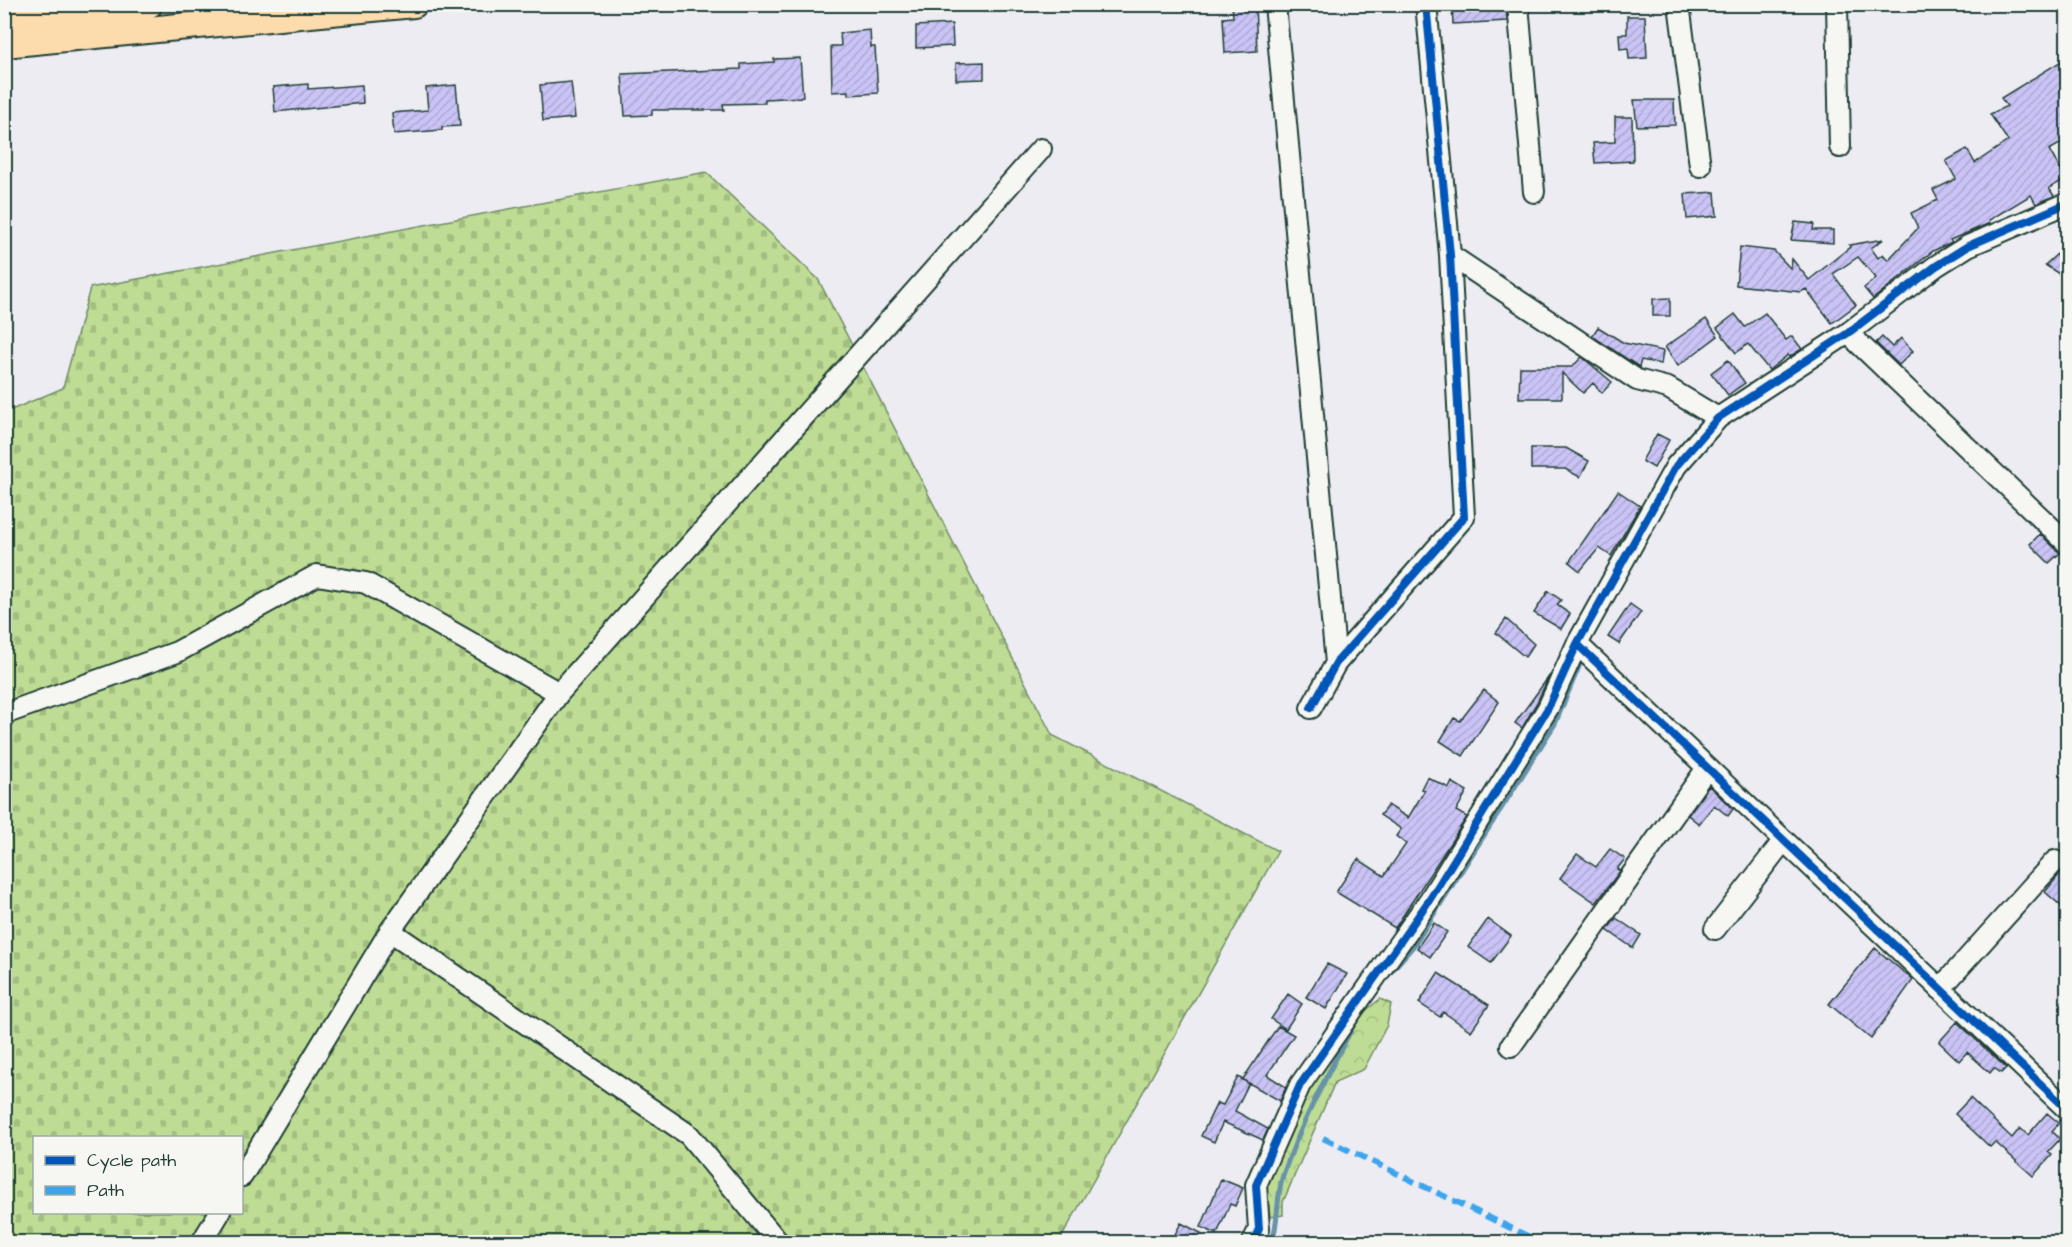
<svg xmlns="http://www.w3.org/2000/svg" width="2072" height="1247" viewBox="0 0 2072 1247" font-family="'Architects Daughter',sans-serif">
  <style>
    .forest { fill: url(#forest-crowns); stroke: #6e8c64; stroke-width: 1.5 }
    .cemetery { fill: url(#cemetery-stones); stroke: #6e8c64; stroke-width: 1.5; fill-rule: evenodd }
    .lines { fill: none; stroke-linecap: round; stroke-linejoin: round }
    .stream { stroke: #6693a8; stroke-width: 5 }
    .building { fill: url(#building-hatch); stroke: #1f3d34; stroke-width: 1.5 }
    .minor-casing { stroke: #1f3d34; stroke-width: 24 }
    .major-casing { stroke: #1f3d34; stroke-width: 30 }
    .minor { stroke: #f6f6f2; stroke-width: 20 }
    .major { stroke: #fcdcac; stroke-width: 26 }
    .quiet { stroke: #3da4eb; stroke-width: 6; stroke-dasharray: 12 6; stroke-linecap: butt }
    .cycleway-casing { stroke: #f6f6f2; stroke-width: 11 }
    .cycleway { stroke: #0057b8; stroke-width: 8 }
  </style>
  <defs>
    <pattern id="forest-crowns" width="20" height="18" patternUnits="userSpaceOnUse" patternTransform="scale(1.5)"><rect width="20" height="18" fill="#bedc94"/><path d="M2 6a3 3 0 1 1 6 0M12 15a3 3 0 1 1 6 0" fill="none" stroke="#a3be80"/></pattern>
    <pattern id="cemetery-stones" width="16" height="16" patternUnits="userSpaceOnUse" patternTransform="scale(1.5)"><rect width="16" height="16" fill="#bedc94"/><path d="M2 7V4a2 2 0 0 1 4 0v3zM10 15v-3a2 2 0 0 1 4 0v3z" fill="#a3be80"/></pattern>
    <pattern id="building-hatch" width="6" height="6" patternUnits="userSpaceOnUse" patternTransform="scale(1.5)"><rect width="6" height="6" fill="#cac3f5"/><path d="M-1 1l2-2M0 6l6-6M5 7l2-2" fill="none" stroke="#ada8d3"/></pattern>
  </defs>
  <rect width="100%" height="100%" fill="#edecf3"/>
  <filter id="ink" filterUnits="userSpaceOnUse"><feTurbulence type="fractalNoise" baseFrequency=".0167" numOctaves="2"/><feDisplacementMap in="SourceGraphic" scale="12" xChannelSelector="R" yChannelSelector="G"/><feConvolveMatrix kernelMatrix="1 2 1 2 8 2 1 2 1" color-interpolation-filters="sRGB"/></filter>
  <g filter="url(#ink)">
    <path class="forest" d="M1380,999l11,5 -4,21 -23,44 -29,13 -52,120v13l-13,2 -4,-37 49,-108 33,-47z"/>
    <path class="cemetery" d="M706,172l112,107 234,456 226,116 -219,391h-1054l-1,-829 59,-25 27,-100zM34,1138h208v74h-208z"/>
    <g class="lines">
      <path class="stream" d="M1388,975l27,-31 140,-220 28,-67
        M1272,1242c7,-22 4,-44 11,-67 19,-55 47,-105 74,-156"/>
    </g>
    <path class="building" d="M1232,4h23l2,47 -32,2 -2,-35 10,-1z
      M1452,4h54l1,17 -54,3z
      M1627,16h18l2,42 -18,1 -1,-11 -8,1 -1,-15h8z
      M952,24l1,22 -37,2v-22z
      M870,30l1,17h4l3,46 -29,2v-4l-17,1 -1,-46h10l-1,-13z
      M800,58l3,39 -38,2v4l-42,1 1,6h-72v5l-27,1 -3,-42 119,-5v-5l33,-2v-3z
      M2063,60l4,8v72l-18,10 17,29 -17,9 5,8 -18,8 -5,-9 -42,25 1,3 -40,17 2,2 -19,9 -60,48 -9,-11 12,-10 -18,-21 -25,17 23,31 -24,18 -26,-34 -5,3 -65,-7 4,-38 34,4 17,18 1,-10 17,21 41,-33 -1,-2 35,-6 -13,9 7,10 5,-4 5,6 30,-32 -7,-15 27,-13 -5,-10 23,-11 -10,-18 21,-12 8,14 33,-22 -18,-27 17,-8 -6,-8z
      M984,62v17l-28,1v-17z
      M571,82l4,36 -32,3 -3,-36z
      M308,84v5l54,-4 1,18 -88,9 -2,-25z
      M456,85l4,41 -18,1v3l-48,4 -2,-21 36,-3 -2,-22z
      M1634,100h40l1,25 -38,1z
      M1615,117h17l1,44 -38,2 -2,-20 22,-1z
      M1715,192l2,24 -30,3 -2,-25z
      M1795,222l19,2 -1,6h20v13l-42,-3z
      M2057,254l10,12 -8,8 -14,-9z
      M1670,298v18h-17v-17z
      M1765,313l21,27 6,-4 10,13 -13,8 -1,-2 -19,15 -21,-26 -12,9 -19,-25 18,-14 10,13z
      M1706,319l12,17 -40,30 -13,-19z
      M1598,327l26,16 39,8 -2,13 -20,-4 -2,7 -47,-31z
      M1882,337l10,10 9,-9 12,13 -14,14 -23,-22z
      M1582,357l30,25 -10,11 -9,-10 -10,10 -21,-20v25h-43l1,-31h52z
      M1728,360l17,23 -17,12 -17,-22z
      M1657,434l12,6 -15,28 -12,-7z
      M1531,448h35l23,13 -9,16 -15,-8h-34z
      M1618,491l22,15 -29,50 -12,-8 -19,23 -11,-9z
      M2040,534l20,19 -11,10 -19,-19z
      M1548,591l13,9 -4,5 13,9 -9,15 -27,-16z
      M1630,604l11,8 -22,32 -11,-7z
      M1506,619l28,25 -9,13 -29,-24z
      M1550,675l-13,27 -15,26 -7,-5z
      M1484,690l15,12 -36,54 -23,-15 14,-23 6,3z
      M1427,777l22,11 3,-6 15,9 -11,20 11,6 -72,111 -59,-36 22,-33 26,17 22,-32 -10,-8 5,-7 -21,-14 8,-10 20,13 17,-28 -4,-1z
      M1709,786l24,23 -5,7 -14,-11 -15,19 -11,-9z
      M1610,849l15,10 -8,10 3,2 -24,32 -36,-25 17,-24 19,13z
      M2067,865v46l-22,-19z
      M1616,918l25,17 -8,13 -26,-18z
      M1488,919l23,17 -20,27 -23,-16z
      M1434,923l13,9 -17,25 -13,-9z
      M1875,948l38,32 -42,59 -42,-35z
      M1327,964l20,10 -21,35 -20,-12z
      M1438,973l51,32 -18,26 -28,-19 -3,5 -21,-14z
      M1288,994l14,10 -16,25 -15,-10z
      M1957,1022l49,46 -5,5 -7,-5 -4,5 -23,-21 -8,9 -20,-19z
      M1278,1026l16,9 -27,40 19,12 -6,14 -31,-18 -14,28 33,18 -5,11 -40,-18 -9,20 -13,-6 16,-33 6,2 15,-28 10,6 -5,-4z
      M1970,1098l42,40 8,-10 8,7 19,-22 12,10 -7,8 8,8 -12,13 4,3 -19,21 -38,-34 -5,5 -35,-33z
      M1221,1179l22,9 -8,18 -5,-2 -13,30 -16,-7z
      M1181,1223l20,10 -5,9h-25z"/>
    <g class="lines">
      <defs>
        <path id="minor" d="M1275,4l61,659
          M1518,4l16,188
          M1679,4l21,162
          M1837,4l3,143
          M1450,255l187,125 31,8 50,30
          M1848,333l220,211
          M1577,644l491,466
          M1311,708l25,-45 128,-146 -14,-262 -24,-251
          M4,714l173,-62 140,-77 49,8 193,110
          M1715,929l69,-89
          M390,931l299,204 89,107
          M1940,989l115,-128
          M1511,1046l196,-278
          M242,1176l148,-245 169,-238 482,-544
          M202,1242l18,-30
          M1253,1242l6,-13 -3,-44 44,-100 130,-186 118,-191 29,-64 99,-178 42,-48 130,-85 88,-67 32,-20 100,-43"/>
        <path id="major" d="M4,20l145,-16
          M4,44l410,-40"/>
      </defs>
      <use href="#minor" class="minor-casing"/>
      <use href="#major" class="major-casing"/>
      <use href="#minor" class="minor"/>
      <use href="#major" class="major"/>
      <path class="quiet" d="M1323,1138l217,104"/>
      <defs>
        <path id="cycleway" d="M1577,644l491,466
          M1311,708l25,-45 128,-146 -14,-262 -24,-251
          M1253,1242l6,-13 -3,-44 44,-100 130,-186 118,-191 29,-64 99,-178 42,-48 130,-85 88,-67 32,-20 100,-43"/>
      </defs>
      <use href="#cycleway" class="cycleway-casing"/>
      <use href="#cycleway" class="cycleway"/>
    </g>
  </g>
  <rect width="2072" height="1247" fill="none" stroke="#f6f6f2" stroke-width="24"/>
  <rect x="12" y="12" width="2048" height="1223" fill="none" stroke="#1f3d34" stroke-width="2" filter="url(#ink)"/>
  <rect x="33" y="1136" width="210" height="78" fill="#f6f6f2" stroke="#a0aca6" stroke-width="1.5"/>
  <rect x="45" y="1156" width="30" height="9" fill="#0057b8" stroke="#a0aca6" stroke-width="1.5"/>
  <text x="87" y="1166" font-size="18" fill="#1f3d34">Cycle path</text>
  <rect x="45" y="1186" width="30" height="9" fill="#3da4eb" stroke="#a0aca6" stroke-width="1.5"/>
  <text x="87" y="1196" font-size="18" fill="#1f3d34">Path</text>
</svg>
